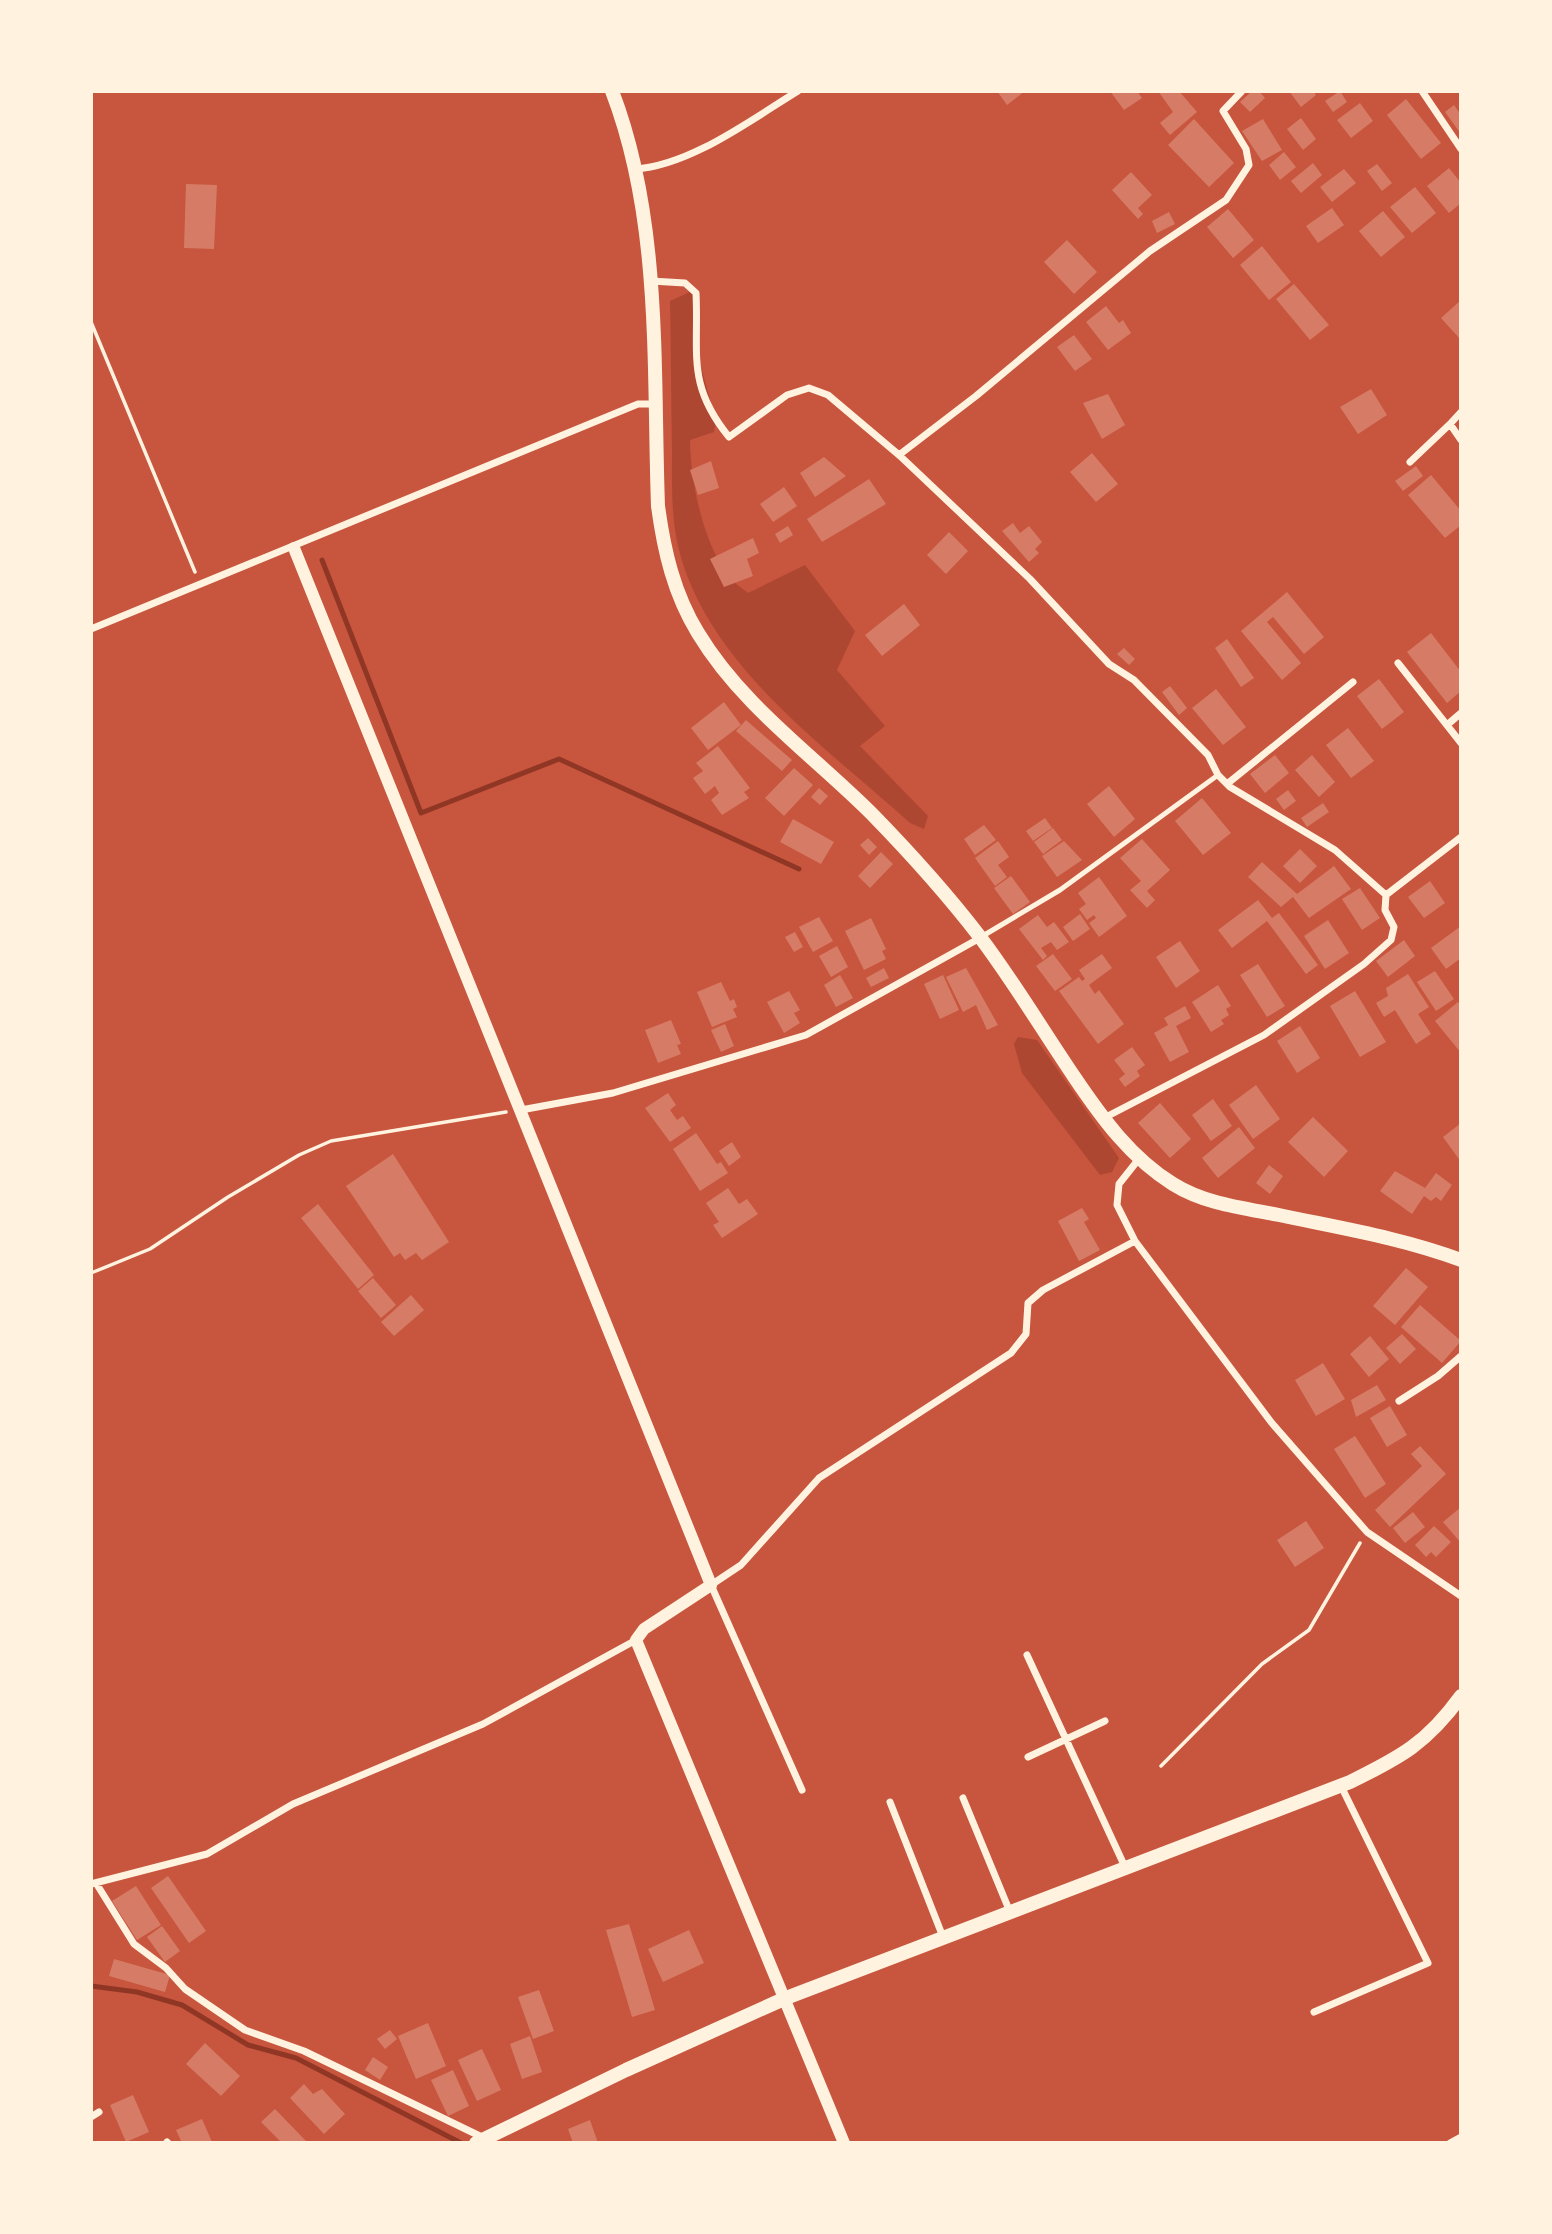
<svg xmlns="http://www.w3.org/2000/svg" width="1552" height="2234" viewBox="0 0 1552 2234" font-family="'PT Sans',sans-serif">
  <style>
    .green { fill: #ae4732 }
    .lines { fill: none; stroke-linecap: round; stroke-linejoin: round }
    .stream { stroke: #8f3625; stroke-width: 5 }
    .building { fill: #d67c66 }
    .path { stroke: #fff3e0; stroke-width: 3.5 }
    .service { stroke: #fff3e0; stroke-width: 5 }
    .minor { stroke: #fff3e0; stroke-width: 7 }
    .tertiary { stroke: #fff3e0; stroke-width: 12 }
    .secondary { stroke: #fff3e0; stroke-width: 14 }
  </style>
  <rect width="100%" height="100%" fill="#c8553d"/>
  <path class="green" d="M690,292l10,12 -6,38 22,79 -2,11 -24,8c1,44 12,97 37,135 5,7 14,12 21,18l57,-28 50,66 -18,39 48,56 -25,20 68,70 -4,13 -14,-6c-85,-77 -204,-159 -232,-277 -7,-30 -6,-65 -6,-96 -1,-49 -1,-99 -2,-149z
    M1018,1037l19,3 82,118 -7,14 -12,3 -78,-102 -8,-29z"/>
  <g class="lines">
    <path class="stream" d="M322,560l99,253 138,-54 240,110
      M91,1986l46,6 45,13 66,40 48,13 165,85"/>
  </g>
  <path class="building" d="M997,91h28l-18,14z
    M1110,91h27l5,7 -18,12z
    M1158,91h21l18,21 -27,23 -10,-12 13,-11z
    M1252,91h7l6,7 -15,14 -10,-10z
    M1289,91h24l3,4 -15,12z
    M1340,91l7,11 -14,10 -8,-11z
    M1406,99l35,44 -20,16 -34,-44z
    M1360,103l13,18 -22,17 -14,-18z
    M1454,105l7,10v19l-16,-22z
    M1301,118l15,21 -13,11 -16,-21z
    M1194,119l40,44 -25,24 -41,-42z
    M1263,119l19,31 -20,11 -20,-30z
    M1284,152l12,15 -16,13 -11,-15z
    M1313,163l9,12 -21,18 -10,-12z
    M1377,164l15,19 -10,8 -15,-20z
    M1449,168l12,15v20l-12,10 -22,-27z
    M1344,169l12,14 -24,19 -12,-15z
    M1131,172l21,23 -14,13 5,6 -5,5 -26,-29z
    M186,184l31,1 -3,64 -30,-1z
    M1415,187l21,26 -24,20 -22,-26z
    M1332,208l12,17 -26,18 -12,-17z
    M1228,209l26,31 -21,18 -26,-31z
    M1383,211l22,26 -24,20 -22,-26z
    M1169,212l6,12 -18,9 -5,-12z
    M1067,240l30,32 -23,22 -30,-32z
    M1262,246l29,36 -22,18 -29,-35z
    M1294,284l35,41 -19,15 -34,-41z
    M1461,300v40l-20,-22z
    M1106,306l13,17 4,-3 8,13 -23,17 -22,-28z
    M1074,335l18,24 -17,12 -18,-24z
    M1371,389l16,26 -29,19 -18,-27z
    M1108,394l17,31 -23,14 -19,-36z
    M1092,453l26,31 -22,18 -26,-30z
    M824,457l22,19 -31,21 -15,-24z
    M711,461l8,27 -21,7 -8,-25z
    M1416,466l7,10 -20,15 -8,-10z
    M1431,475l30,36v14l-16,13 -37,-43z
    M869,479l17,25 -64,38 -15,-23z
    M784,487l13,19 -24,16 -13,-18z
    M1013,523l7,10 9,-7 13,16 -7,7 4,4 -10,9 -27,-31z
    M788,526l5,9 -13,8 -5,-9z
    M949,532l19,19 -22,23 -19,-19z
    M753,538l6,15 -12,6 6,17 -29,11 -14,-28z
    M1287,592l37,45 -20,17 -31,-37 -6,5 34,41 -19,17 -41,-49z
    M904,604l16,21 -38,31 -17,-21z
    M1431,633l30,39v19l-14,12 -40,-51z
    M1227,639l27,39 -13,9 -26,-39z
    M1124,648l11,11 -6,6 -12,-11z
    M1379,679l25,33 -22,17 -25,-33z
    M1170,686l17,22 -8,7 -17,-23z
    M1216,689l30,38 -23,18 -31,-37z
    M724,702l17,23 -33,25 -17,-22z
    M746,720l46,40 -10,11 -46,-40z
    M1348,728l26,33 -23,17 -25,-33z
    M718,746l32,42 -6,4 5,6 -27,17 -11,-15 8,-7 -4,-7 -10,8 -12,-16 10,-7 -7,-8z
    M1275,755l14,18 -24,20 -15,-19z
    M1312,755l23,27 -16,15 -24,-27z
    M794,768l19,17 -29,31 -19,-18z
    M1109,786l26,33 -21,18 -27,-33z
    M819,788l9,8 -8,9 -9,-8z
    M1288,790l8,11 -12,9 -8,-11z
    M1202,798l29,35 -28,22 -28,-34z
    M1323,803l6,9 -22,15 -6,-9z
    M1045,818l7,10 -19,13 -7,-10z
    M793,819l41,23 -13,22 -41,-22z
    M984,825l12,15 -21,15 -11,-16z
    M1053,828l9,12 -19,14 -9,-12z
    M868,838l9,9 -8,8 -9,-10z
    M1142,839l28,31 -23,21 8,9 -8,8 -17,-18 11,-9 -21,-23z
    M998,841l11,16 -11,8 9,12 -12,9 -20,-28z
    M1064,841l18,19 -25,17 -15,-21z
    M1300,849l17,17 -17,17 -17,-17z
    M881,852l12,12 -23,24 -12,-12z
    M1262,862l35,32 37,-28 17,23 -42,29 -16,-21 -12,10 -33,-30z
    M1011,876l19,26 -17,12 -19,-26z
    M1099,877l28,39 -28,21 -10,-14 7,-5 -2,-3 -7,5 -8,-11 7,-5 -8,-11z
    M1430,881l15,22 -21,15 -16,-21z
    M1360,888l20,30 -18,12 -20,-31z
    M1258,900l14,18 7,-5 39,52 -12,9 -39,-53 -35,27 -14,-18z
    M1080,914l10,15 -17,12 -10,-14z
    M1038,915l9,12 7,-5 15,20 -12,8 -6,-8 -10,6 6,8 -4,4 -24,-31z
    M819,917l14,24 -20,11 -14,-25z
    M871,918l15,31 -4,2 4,8 -22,11 -19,-39z
    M1328,920l21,33 -24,16 -21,-33z
    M1461,926v32l-15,11 -15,-21z
    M795,932l8,15 -9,5 -9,-15z
    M1404,940l11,16 -27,21 -12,-16z
    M1180,941l20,30 -24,17 -20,-31z
    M837,946l11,21 -17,10 -12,-21z
    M1053,954l19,25 -17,12 -19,-25z
    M1102,954l10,14 -23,17 6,9 4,-4 25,34 -26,20 -39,-53 20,-14 3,4 3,-2 -6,-9z
    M1258,964l27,42 -18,11 -27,-42z
    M884,968l5,10 -18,9 -5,-9z
    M966,968l32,57 -11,5 -11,-25 -13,7 -17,-35z
    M1435,971l19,28 -18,12 -19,-29z
    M1408,974l21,33 -11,7 13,20 -15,10 -21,-34 -11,7 -8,-14 12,-7 -2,-8z
    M840,975l13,23 -17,9 -12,-22z
    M943,975l16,35 -19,9 -16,-35z
    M721,982l9,19 4,-2 3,8 -4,2 4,8 -25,10 -15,-35z
    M1218,985l13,21 -5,3 3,6 -8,5 3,4 -13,8 -19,-30z
    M789,991l11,19 -6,3 6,10 -16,10 -17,-31z
    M1355,991l31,51 -26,15 -30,-51z
    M1458,1002l3,4v47l-26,-32z
    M1185,1006l6,12 -15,8 13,26 -19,10 -16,-29 14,-8 -4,-7z
    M671,1020l10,24 -4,1 4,9 -23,9 -13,-33z
    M725,1024l9,22 -13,6 -10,-22z
    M1300,1026l20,32 -23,15 -20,-32z
    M1132,1047l13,18 -8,6 3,5 -15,11 -6,-8 6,-5 -11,-14z
    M1256,1085l24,34 -27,20 -24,-34z
    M668,1093l8,12 -6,5 7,10 6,-4 8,12 -21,14 -25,-34z
    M1213,1099l19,27 -21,15 -19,-26z
    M1160,1103l31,36 -21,19 -32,-35z
    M1313,1117l35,34 -24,26 -36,-35z
    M1461,1123v39l-18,-25z
    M1239,1127l16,21 -37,30 -16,-20z
    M696,1133l21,31 4,-2 7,11 -28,18 -27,-42z
    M732,1142l9,15 -12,9 -10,-15z
    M393,1154l56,88 -27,18 -6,-7 -11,7 -5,-7 -6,4 -48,-71z
    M1269,1165l14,11 -13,18 -14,-11z
    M1395,1171l30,17 11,-15 16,12 -11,16 -5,-4 -5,4 -7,-5 -12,18 -32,-23z
    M728,1188l11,16 8,-5 11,15 -36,24 -9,-13 6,-3 -13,-19z
    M318,1204l56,71 -16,14 -57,-71z
    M1082,1208l7,11 -5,3 16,28 -21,11 -21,-40z
    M1406,1268l22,19 -33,38 -22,-19z
    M373,1278l23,27 -15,13 -23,-27z
    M411,1295l13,15 -30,26 -13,-14z
    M1420,1305l41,36 -19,22 -41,-36z
    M1402,1334l14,15 -16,15 -14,-16z
    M1370,1336l19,23 -20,18 -19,-23z
    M1323,1363l22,36 -29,17 -21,-36z
    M1377,1385l9,15 -30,17 -5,-17z
    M1390,1406l17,29 -20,12 -17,-29z
    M1355,1436l31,48 -21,14 -31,-49z
    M1420,1446l26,28 -56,53 -15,-17 47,-44 -11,-12z
    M1461,1507v36l-18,-21z
    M1413,1512l12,15 -20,16 -12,-15z
    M1306,1521l18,27 -29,19 -18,-27z
    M1434,1526l17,16 -15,15 -5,-5 -5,5 -11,-12z
    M168,1876l38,55 -17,12 -38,-55z
    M136,1886l25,39 -24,15 -25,-39z
    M629,1924l26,86 -23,7 -26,-87z
    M162,1926l18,25 -15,11 -18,-25z
    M689,1930l15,33 -41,19 -15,-33z
    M114,1959l56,16 -5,17 -56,-16z
    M539,1990l15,41 -21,8 -15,-42z
    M428,2023l18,43 -30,13 -18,-43z
    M390,2030l7,9 -12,10 -8,-10z
    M530,2036l12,36 -20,7 -12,-35z
    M205,2043l35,33 -19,20 -35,-32z
    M482,2049l19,41 -24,11 -19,-41z
    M373,2057l15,10 -8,13 -15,-10z
    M453,2070l16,36 -21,10 -17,-36z
    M304,2084l9,10 9,-5 23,25 -21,20 -34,-36z
    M133,2095l16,37 -23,10 -16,-37z
    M275,2109l31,32 -2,2h-22l-21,-21z
    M202,2119l10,23 -30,1 -6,-13z
    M590,2120l8,23h-25l-5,-14z"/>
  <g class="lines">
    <path class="path" d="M91,322l104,250
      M91,1273l59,-24 78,-52 71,-42 32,-14 175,-29
      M1161,1766l101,-102 47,-34 51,-87"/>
    <path class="service" d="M981,937l79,-47 158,-115"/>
    <path class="minor" d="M1422,91l39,58
      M635,169c55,-3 117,-50 163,-78
      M651,281l34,2 11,10c3,61 -10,91 33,144l58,-42 22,-7 19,7 71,60 131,124 79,85 25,16 74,75 10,20 12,12 105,63 51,45
      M1461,412l-11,12 11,16
      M899,455l77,-59 174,-145 76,-51 23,-35 -3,-16 -23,-38 19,-20
      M1410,462l40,-38
      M91,629l547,-225h16
      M1398,663l63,80
      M1447,725l14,-12
      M1227,784l126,-102
      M521,1110l92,-17 193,-58 174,-97
      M1104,1118l160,-83 100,-71 27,-24 3,-13 -9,-17 1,-15 75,-58
      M1138,1160l-19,24 -2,21 18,36 136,181 96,110 94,64
      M1399,1401l39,-25 23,-20
      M1027,1655l98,212
      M1028,1757l77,-36
      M802,1790l-91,-205 30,-20 78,-87 192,-125 15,-19 2,-31 15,-13 92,-49
      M963,1798l47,114
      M890,1802l53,135
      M96,1883l38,61 32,24 19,21 60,41 59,21 180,87
      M91,1884l116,-30 86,-50 190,-80 153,-84
      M1314,2012l114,-49 -87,-177
      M91,2117l8,-5
      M167,2142l1,1
      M1450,2143l11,-6"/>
    <path class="tertiary" d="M294,548l417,1037 -67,44 -8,11 208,503"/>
    <path class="secondary" d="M612,91c50,130 41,278 46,415 6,45 16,88 40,127 44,73 115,122 174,181 38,39 75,80 108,123 34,45 63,94 95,141 27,40 56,80 98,106 32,20 70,24 106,31 61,13 123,23 182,45
      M476,2143l150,-73 160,-72 564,-216c51,-25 77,-39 111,-86"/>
  </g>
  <rect width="1552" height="2234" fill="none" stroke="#fff3e0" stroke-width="186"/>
</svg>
